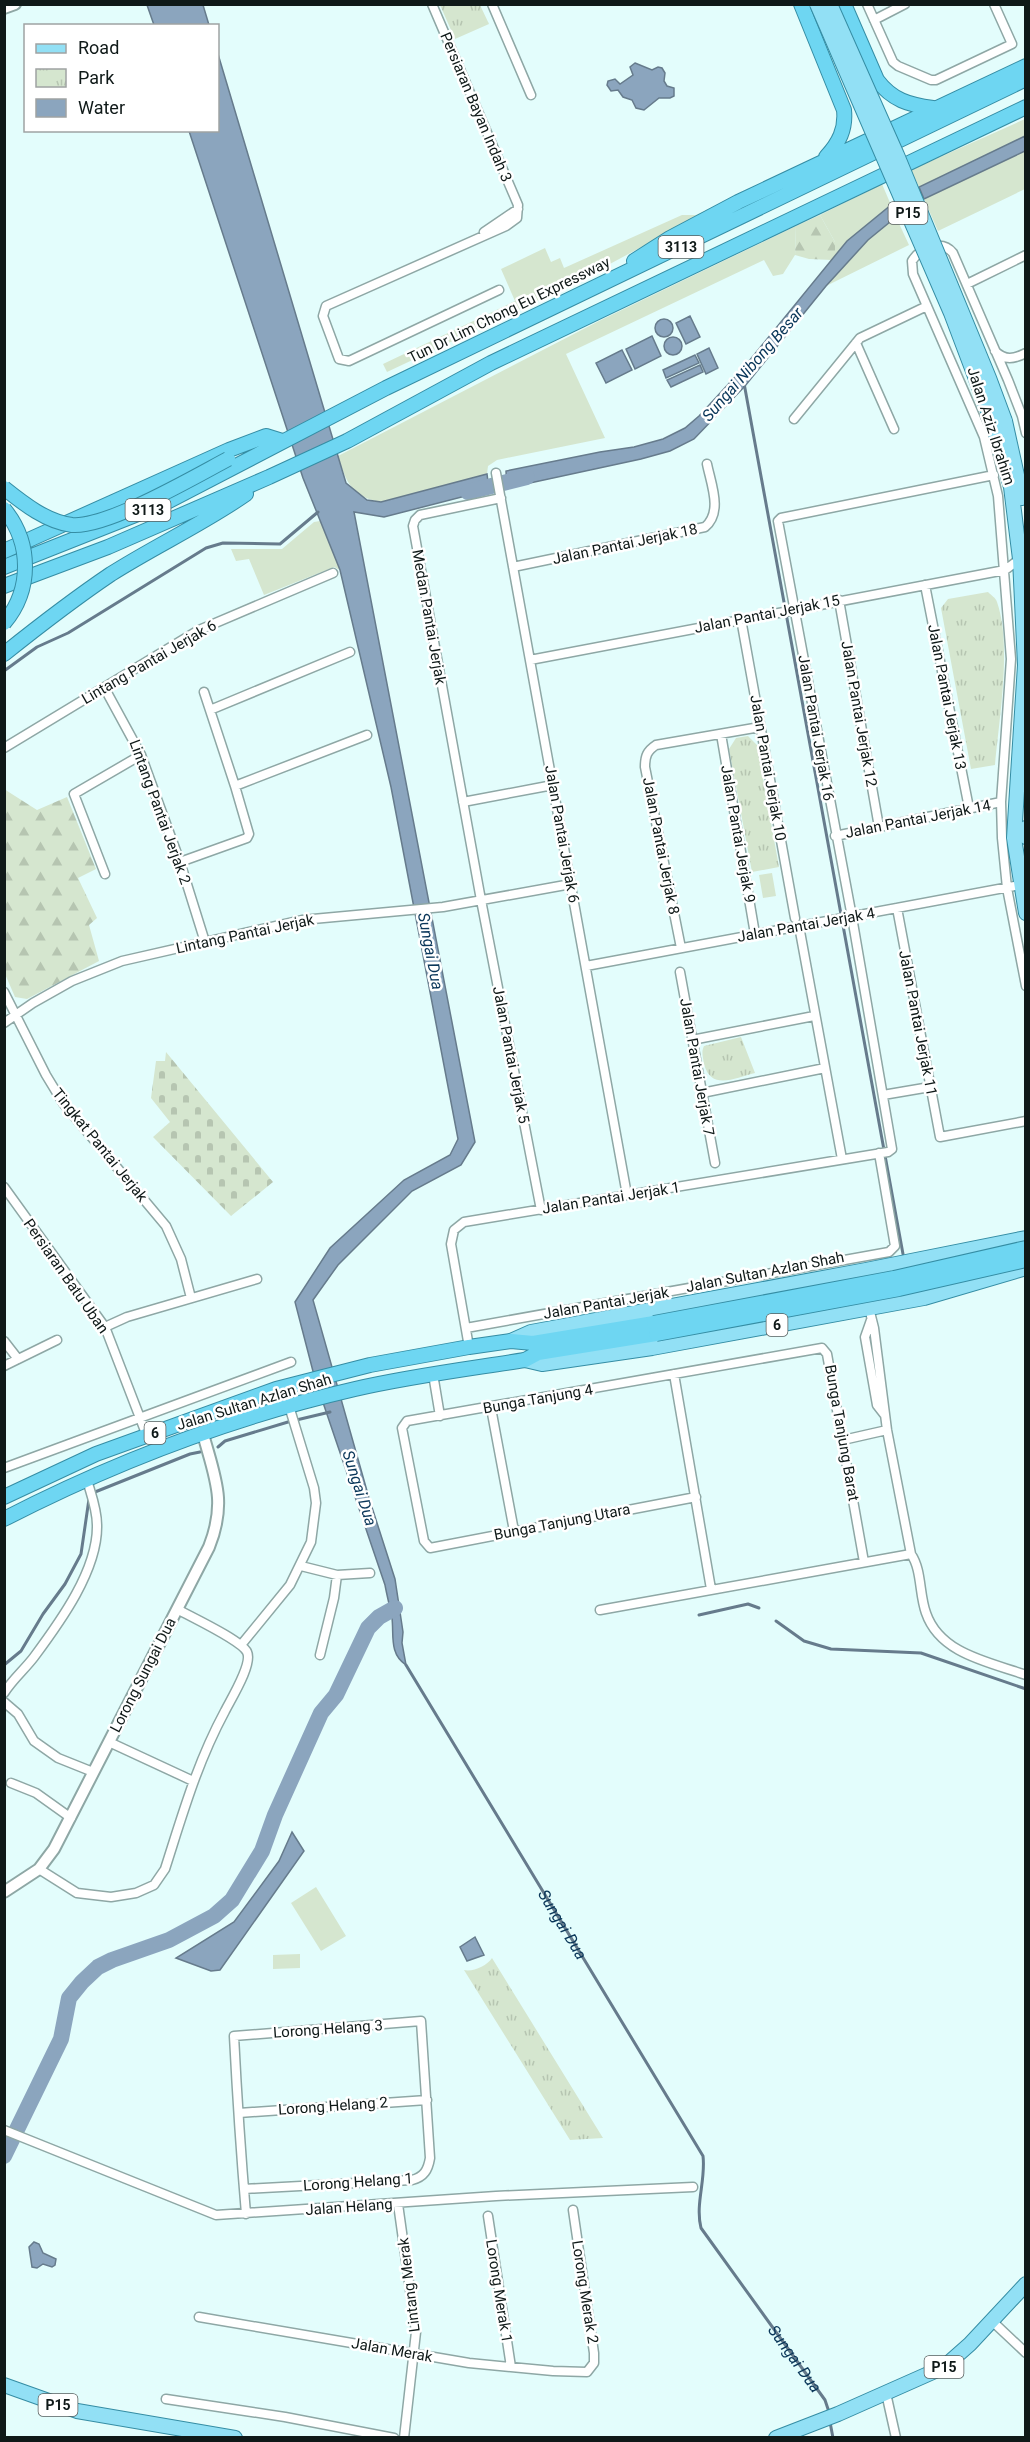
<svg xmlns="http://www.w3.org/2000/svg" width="1030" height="2442" viewBox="0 0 1030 2442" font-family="Roboto,sans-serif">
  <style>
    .grass { fill: #d5e6cf }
    .forest { fill: url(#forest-firs) }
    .cemetery { fill: url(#cemetery-stones) }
    .park { fill: url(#park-tufts) }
    .water { fill: #8ba5be; stroke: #667b8c; stroke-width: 1.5 }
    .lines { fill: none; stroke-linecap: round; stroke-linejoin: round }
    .stream { stroke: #667b8c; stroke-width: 3 }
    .river { stroke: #8ba5be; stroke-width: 16 }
    .minor-casing { stroke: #8ea7a5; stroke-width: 11 }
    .tertiary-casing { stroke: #8ea7a5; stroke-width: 14 }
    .primary-casing { stroke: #358da4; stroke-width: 16 }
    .trunk-casing { stroke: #358da4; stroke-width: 16 }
    .minor { stroke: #fff; stroke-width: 8 }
    .tertiary { stroke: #fff; stroke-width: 10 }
    .primary { stroke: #92e0f5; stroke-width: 14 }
    .trunk { stroke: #6ed6f2; stroke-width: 14 }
    .primary-bridge-casing { stroke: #358da4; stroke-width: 16; stroke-linecap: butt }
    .trunk-bridge-casing { stroke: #358da4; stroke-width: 16; stroke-linecap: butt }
    .primary-bridge { stroke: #92e0f5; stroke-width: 14 }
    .trunk-bridge { stroke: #6ed6f2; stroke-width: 14 }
    .labels { text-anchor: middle; stroke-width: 5; stroke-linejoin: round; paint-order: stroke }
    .shield { fill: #fff; stroke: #575e5d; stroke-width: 1.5 }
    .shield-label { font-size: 14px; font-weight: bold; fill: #0f1918 }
    .street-label { font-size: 15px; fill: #0f1918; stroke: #fff }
    .water-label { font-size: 16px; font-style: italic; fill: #093659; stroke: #fff }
  </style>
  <defs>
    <pattern id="forest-firs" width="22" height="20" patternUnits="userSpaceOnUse" patternTransform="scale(1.5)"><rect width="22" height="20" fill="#d5e6cf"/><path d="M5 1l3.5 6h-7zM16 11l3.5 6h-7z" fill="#b6c5b1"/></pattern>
    <pattern id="cemetery-stones" width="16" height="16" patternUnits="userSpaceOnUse" patternTransform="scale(1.5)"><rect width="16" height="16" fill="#d5e6cf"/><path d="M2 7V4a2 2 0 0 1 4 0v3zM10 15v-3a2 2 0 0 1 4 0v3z" fill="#b6c5b1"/></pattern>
    <pattern id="park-tufts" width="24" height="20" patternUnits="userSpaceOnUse" patternTransform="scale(1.5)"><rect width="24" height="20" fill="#d5e6cf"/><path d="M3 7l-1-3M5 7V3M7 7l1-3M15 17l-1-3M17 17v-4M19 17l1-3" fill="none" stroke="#b6c5b1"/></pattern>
  </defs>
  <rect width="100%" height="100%" fill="#e3fdfc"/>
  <path class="grass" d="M1025,119v17l-106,51 -8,-17z
    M1025,151v38l-87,42 -14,-32z
    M882,184l9,21 -44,36 -12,15v-14l-15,-27z
    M742,193l-175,94 -180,85 -4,-8 132,-63 -14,-32 44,-21 6,14 9,-4 4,10 118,-53h14z
    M896,217l13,28 -83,41 42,-46z
    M796,226l-1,29 -12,19 -10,2 -9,-16 -198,94 39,84 -108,22 -9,6 -1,8 -106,28c-29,-5 -35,-20 -43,-46l261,-135z
    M320,521l20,49 -6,-3 -70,28 -15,-36 -13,2 -5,-12h51l32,-27z
    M772,873l4,23 -13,2 -4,-23z
    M316,1887l30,49 -25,15 -30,-48z
    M300,1954v14l-27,1v-14z"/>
  <path class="forest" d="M820,215l15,27v14l-3,4 -23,-1 -14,-4 1,-29z
    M4,789l33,21 30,-13 29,72 -18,9 19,40 -8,7 10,36 -72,38 -12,-2 -10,-23z"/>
  <path class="cemetery" d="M166,1052l107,130 -42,34 -78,-79 17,-15 -19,-24 5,-37h9z"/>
  <path class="park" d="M440,5h40l9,19 -34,15z
    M988,592c3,3 8,6 9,10 15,43 2,117 -2,163l-24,4 -30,-161 7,-9z
    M748,736l9,9 22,122 -27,5 -23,-123 7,-11z
    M741,1037l14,36c-20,5 -44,18 -51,-9 -1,-7 -3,-12 0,-18z
    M492,1958l111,180 -33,2 -106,-170c9,2 23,-4 28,-12z"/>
  <path class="water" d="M147,5h56l6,20h-55z
    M218,54l128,429 21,17 14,2 106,-28 2,16 -105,27 -30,-5 121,630 -14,23 -49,26 -74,74 -25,35 56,198 26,81 8,53 -1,11 4,22c-17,-11 -12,-30 -14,-47 -2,-11 -5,-22 -7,-33l-70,-206 -20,-77 35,-54 74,-68 46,-25 8,-16 -67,-352 -51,-217 -37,-92 -114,-347 29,-1z
    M635,63l17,7 6,-3 4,1 3,5 -1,8 3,5 7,2v8l-4,2h-11l-15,12 -8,-2 -4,-8 -9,-3 -5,-7 -7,1 -4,-6 1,-4 7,-2 5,5 13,-9 -3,-8z
    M1025,136v15l-101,48 -5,-12z
    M891,205l5,12 -28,23 -42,46 -81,100 -51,53 -24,12 -29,8 -134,29 -1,-17 94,-19 34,-5 29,-8 22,-11 14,-12 46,-50 102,-125z
    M690,316l10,21 -14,7 -10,-21z
    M655 328a9 9 0 1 1 18 0a9 9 0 1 1-18 0Z
    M652,336l9,20 -26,13 -9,-20z
    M664 346a9 9 0 1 1 18 0a9 9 0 1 1-18 0Z
    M709,348l9,20 -12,6 -9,-20z
    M622,350l10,20 -26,13 -10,-20z
    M695,355l4,8 -33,15 -3,-8z
    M700,365l3,7 -32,15 -4,-7z
    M292,1832l12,19 -84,119 -9,1 -35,-13 58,-36 45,-61z
    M475,1937l9,18 -17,6 -7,-14z
    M34,2242l5,2 4,9 13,6 -1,6 -3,2 -9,-3 -6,4 -5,-1 -3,-20z"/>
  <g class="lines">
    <g class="stream">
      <path d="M744,383l159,871"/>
      <path d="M4,671l33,-24 31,-14 138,-85 17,-5 57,1 38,-32"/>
      <path d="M218,1447l7,-6 63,-19 42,-10"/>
      <path d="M699,1615l49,-11 11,4"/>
      <path d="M776,1621l28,20 27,8 90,4 105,36"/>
      <path d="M4,1665l17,-14 22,-37 22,-30 16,-30 8,-55 6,-7 95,-38 10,-2"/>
      <path id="s1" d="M406,1665l297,491c3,24 -8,48 -2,72l124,172 4,12"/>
      <path d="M830,2422l3,16"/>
    </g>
    <path class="river" d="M468,492l59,-15
      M4,2156l57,-117 8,-41 13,-16 16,-15 14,-7 57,-20 45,-24 18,-16 30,-49 13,-36 46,-102 15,-18 32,-67 11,-11 16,-9"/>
    <defs>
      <path id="minor" d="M432,4l86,201 -1,13 -11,8 -180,80 -3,10 16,43 10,2 150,-71
        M492,4l39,91
        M867,4l26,58 5,4 33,14h5l76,-36 -18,-40
        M874,20l31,-16
        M484,232l34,-23
        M967,284l59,-29
        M856,343l38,86
        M995,351c10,10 19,8 31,2
        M794,419l66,-81 67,-32
        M1026,433l-4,-17 -14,-36 -55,-127c-11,-14 -33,-5 -41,8l1,13 71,163 14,59 13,163 -10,143 1,36 5,50 19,98
        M496,473l131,722
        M501,498l-81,17 -5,5 -2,6 68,374 60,310
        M513,567l192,-40c18,-15 6,-43 2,-63
        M925,585l44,223
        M839,600l40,227
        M741,619l54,299
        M530,660l475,-90 15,-11
        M104,687l37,68 39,107 25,80
        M210,710l140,-58
        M721,734l34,200
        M4,748l195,-118 134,-57
        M235,786l132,-51
        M463,802l90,-17
        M835,836l166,-34
        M180,862l67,-24 2,-4 -14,-48 -31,-94
        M105,874l-31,-80 67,-39
        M897,908l43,229 86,-16
        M799,926l43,233
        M681,948l-36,-181c0,-11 2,-16 11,-22l104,-18
        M586,966l439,-82
        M680,972l35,191
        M4,992l42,83 17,28 103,123 15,33 10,39
        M4,1023l29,-20 39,-22 50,-20 180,-41 141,-13 128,-23
        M692,1040l122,-24
        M702,1093l123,-25
        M883,1095l47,-8
        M4,1187l101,140 42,109
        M869,1308l5,20 13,102 24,124c11,16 8,40 15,59 14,41 63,49 100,62
        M871,1320l-6,17 12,68 7,9
        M105,1327l22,-10 130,-38
        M466,1328l423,-76 6,-6 -16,-93
        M4,1341l14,18
        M469,1347l-18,-103 3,-14 10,-8 424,-70 4,-3 -40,-232 -74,-396 3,-3 213,-43
        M4,1366l53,-26
        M433,1374l7,42
        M674,1374l37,215
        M491,1408l23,123
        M843,1440l44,-10
        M4,1468l287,-106
        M696,1497l-266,51 -6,-7 -22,-113 5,-7 415,-73 5,6 37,208
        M301,1566l36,9 33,-2
        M600,1610l311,-56
        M241,1645l49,-60 21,-43 5,-39 -2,-15 -25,-82
        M320,1655l14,-57 3,-23
        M4,1693c8,-13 21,-24 30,-36 26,-35 64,-87 63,-132 0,-16 -6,-31 -10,-45
        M4,1702l14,12 16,27 24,17 35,14
        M109,1742l84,39
        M11,1783l25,10 35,25
        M39,1869l38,24 34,4 25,-4 18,-8 11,-16c18,-56 32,-106 60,-158 6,-12 28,-47 22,-59 -6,-12 -56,-35 -70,-43
        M239,2113l188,-13
        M4,2130l212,85 280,-19 197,-9
        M244,2189l168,-9c12,-3 16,-10 18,-22l-9,-137 -187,15c3,59 7,119 12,178
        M398,2204l18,128 -12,106
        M488,2216l23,151
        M199,2317l270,46 84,8 34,1 7,-9v-10l-21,-143
        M992,2321l34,32
        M886,2393l10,45
        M166,2399l119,18 109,21"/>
      <path id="tertiary" d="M4,8l11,-4
        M4,1892l35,-23 15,-20 155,-302c18,-45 6,-69 -6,-113"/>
      <path id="primary" d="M1005,421l17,77
        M993,424l18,63 9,72 5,106 -11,173 12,75
        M1026,828v9
        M511,1341l20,-9 335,-62 160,-32
        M525,1360l17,4 110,-16 272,-50 102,-30
        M4,2385l73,26 158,27
        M776,2438l62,-24 106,-47 26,-23 56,-60"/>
      <path id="trunk" d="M801,4l43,106c2,19 -5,33 -18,47
        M844,4l33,76c15,20 32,25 56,28
        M634,261l36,-23 68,-36 288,-136
        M4,551l225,-101 37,-14 16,5
        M4,567l159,-63 223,-116 640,-309
        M4,586l104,-39 161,-70 78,-36 144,-78 535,-256
        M4,654c35,-28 70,-55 107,-80 44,-28 92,-50 135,-80
        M4,1497l92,-43 180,-65 39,-10 55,-14 99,-18 42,-6 22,2 121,-20
        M4,1519c111,-57 229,-102 351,-130 56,-13 113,-20 170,-29l13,-7 118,-19"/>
    </defs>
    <use href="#minor" class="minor-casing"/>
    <use href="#tertiary" class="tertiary-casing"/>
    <use href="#primary" class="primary-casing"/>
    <use href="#trunk" class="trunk-casing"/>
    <use href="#minor" class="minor"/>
    <use href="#tertiary" class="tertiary"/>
    <use href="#primary" class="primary"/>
    <use href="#trunk" class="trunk"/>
    <defs>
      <path id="primary-bridge" d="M817,4l134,309 42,111
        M830,4l67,151 92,223 16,43"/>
      <path id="trunk-bridge" d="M4,488c20,16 43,34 68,37 35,3 122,-48 156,-66
        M4,509c28,34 28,81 0,114
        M654,1323l240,-45 132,-30
        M656,1334l243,-45 127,-29"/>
    </defs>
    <use href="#primary-bridge" class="primary-bridge-casing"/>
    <use href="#trunk-bridge" class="trunk-bridge-casing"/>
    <use href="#primary-bridge" class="primary-bridge"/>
    <use href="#trunk-bridge" class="trunk-bridge"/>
  </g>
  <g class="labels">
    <g class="shield">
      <rect x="888.5" y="202" width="39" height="22" rx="4.5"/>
      <rect x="658.5" y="236" width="45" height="22" rx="4.5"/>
      <rect x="125.5" y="499" width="45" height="22" rx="4.5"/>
      <rect x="766.5" y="1314" width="21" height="22" rx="4.5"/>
      <rect x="144.5" y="1422" width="21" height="22" rx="4.5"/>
      <rect x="924.5" y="2356" width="39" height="22" rx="4.5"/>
      <rect x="38.5" y="2394" width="39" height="22" rx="4.5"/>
    </g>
    <g class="shield-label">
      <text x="908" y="218">P15</text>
      <text x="681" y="252">3113</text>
      <text x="148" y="515">3113</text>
      <text x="777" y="1330">6</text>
      <text x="155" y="1438">6</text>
      <text x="944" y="2372">P15</text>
      <text x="58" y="2410">P15</text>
    </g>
    <g class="street-label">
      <text transform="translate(476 107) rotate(67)" y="5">Persiaran Bayan Indah 3</text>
      <text transform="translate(509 310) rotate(-26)" y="5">Tun Dr Lim Chong Eu Expressway</text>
      <text transform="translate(991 426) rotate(72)" y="5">Jalan Aziz Ibrahim</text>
      <text transform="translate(625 544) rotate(-12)" y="5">Jalan Pantai Jerjak 18</text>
      <text transform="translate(767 614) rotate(-11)" y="5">Jalan Pantai Jerjak 15</text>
      <text transform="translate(429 617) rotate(80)" y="5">Medan Pantai Jerjak</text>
      <text transform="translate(149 662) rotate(-30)" y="5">Lintang Pantai Jerjak 6</text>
      <text transform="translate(947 697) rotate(79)" y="5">Jalan Pantai Jerjak 13</text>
      <text transform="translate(859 714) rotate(80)" y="5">Jalan Pantai Jerjak 12</text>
      <text transform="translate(816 728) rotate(80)" y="5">Jalan Pantai Jerjak 16</text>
      <text transform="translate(768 768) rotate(80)" y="5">Jalan Pantai Jerjak 10</text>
      <text transform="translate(160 812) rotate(70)" y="5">Lintang Pantai Jerjak 2</text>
      <text transform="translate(918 819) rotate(-11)" y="5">Jalan Pantai Jerjak 14</text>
      <text transform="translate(562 834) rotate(80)" y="5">Jalan Pantai Jerjak 6</text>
      <text transform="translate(738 834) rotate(80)" y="5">Jalan Pantai Jerjak 9</text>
      <text transform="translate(661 846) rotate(79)" y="5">Jalan Pantai Jerjak 8</text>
      <text transform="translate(806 925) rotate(-10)" y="5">Jalan Pantai Jerjak 4</text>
      <text transform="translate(245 934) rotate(-12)" y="5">Lintang Pantai Jerjak</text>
      <text transform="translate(918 1023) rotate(79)" y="5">Jalan Pantai Jerjak 11</text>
      <text transform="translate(511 1055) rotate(79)" y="5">Jalan Pantai Jerjak 5</text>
      <text transform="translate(697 1067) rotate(80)" y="5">Jalan Pantai Jerjak 7</text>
      <text transform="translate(100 1145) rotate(51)" y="5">Tingkat Pantai Jerjak</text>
      <text transform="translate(611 1198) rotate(-9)" y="5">Jalan Pantai Jerjak 1</text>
      <text transform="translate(765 1272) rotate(-11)" y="5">Jalan Sultan Azlan Shah</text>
      <text transform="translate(66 1276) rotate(55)" y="5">Persiaran Batu Uban</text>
      <text transform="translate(606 1303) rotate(-10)" y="5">Jalan Pantai Jerjak</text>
      <text transform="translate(538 1399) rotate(-10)" y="5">Bunga Tanjung 4</text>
      <text transform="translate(254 1402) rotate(-17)" y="5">Jalan Sultan Azlan Shah</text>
      <text transform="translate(842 1433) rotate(80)" y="5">Bunga Tanjung Barat</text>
      <text transform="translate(562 1522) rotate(-11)" y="5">Bunga Tanjung Utara</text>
      <text transform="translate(143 1675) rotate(-63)" y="5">Lorong Sungai Dua</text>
      <text transform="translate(328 2029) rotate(-4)" y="5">Lorong Helang 3</text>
      <text transform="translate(333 2106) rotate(-4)" y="5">Lorong Helang 2</text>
      <text transform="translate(358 2182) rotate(-4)" y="5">Lorong Helang 1</text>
      <text transform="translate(349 2207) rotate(-4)" y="5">Jalan Helang</text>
      <text transform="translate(409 2285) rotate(-97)" y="5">Lintang Merak</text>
      <text transform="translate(499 2291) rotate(81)" y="5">Lorong Merak 1</text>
      <text transform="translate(585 2292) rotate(81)" y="5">Lorong Merak 2</text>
      <text transform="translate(392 2350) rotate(10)" y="5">Jalan Merak</text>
    </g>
    <g class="water-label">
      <text transform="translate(752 364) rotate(-49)" y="6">Sungai Nibong Besar</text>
      <text transform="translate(431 951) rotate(79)" y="6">Sungai Dua</text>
      <text transform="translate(360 1488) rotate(72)" y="6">Sungai Dua</text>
      <text dy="6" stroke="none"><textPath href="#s1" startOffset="303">Sungai Dua</textPath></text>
      <text dy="6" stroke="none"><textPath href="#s1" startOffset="807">Sungai Dua</textPath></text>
    </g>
  </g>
  <rect width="1030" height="2442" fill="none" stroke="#0f1918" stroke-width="12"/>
  <rect x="24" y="24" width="195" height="108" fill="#ffffff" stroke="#9fa3a3" stroke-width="1.5"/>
  <rect x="36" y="44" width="30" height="9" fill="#92e0f5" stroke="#9fa3a3" stroke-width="1.5"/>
  <text x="78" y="54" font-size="18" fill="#0f1918">Road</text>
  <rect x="36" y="69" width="30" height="18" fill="url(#park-tufts)" stroke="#9fa3a3" stroke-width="1.5"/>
  <text x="78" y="84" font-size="18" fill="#0f1918">Park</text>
  <rect x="36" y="99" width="30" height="18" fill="#8ba5be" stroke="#9fa3a3" stroke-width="1.5"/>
  <text x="78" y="114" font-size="18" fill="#0f1918">Water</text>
</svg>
